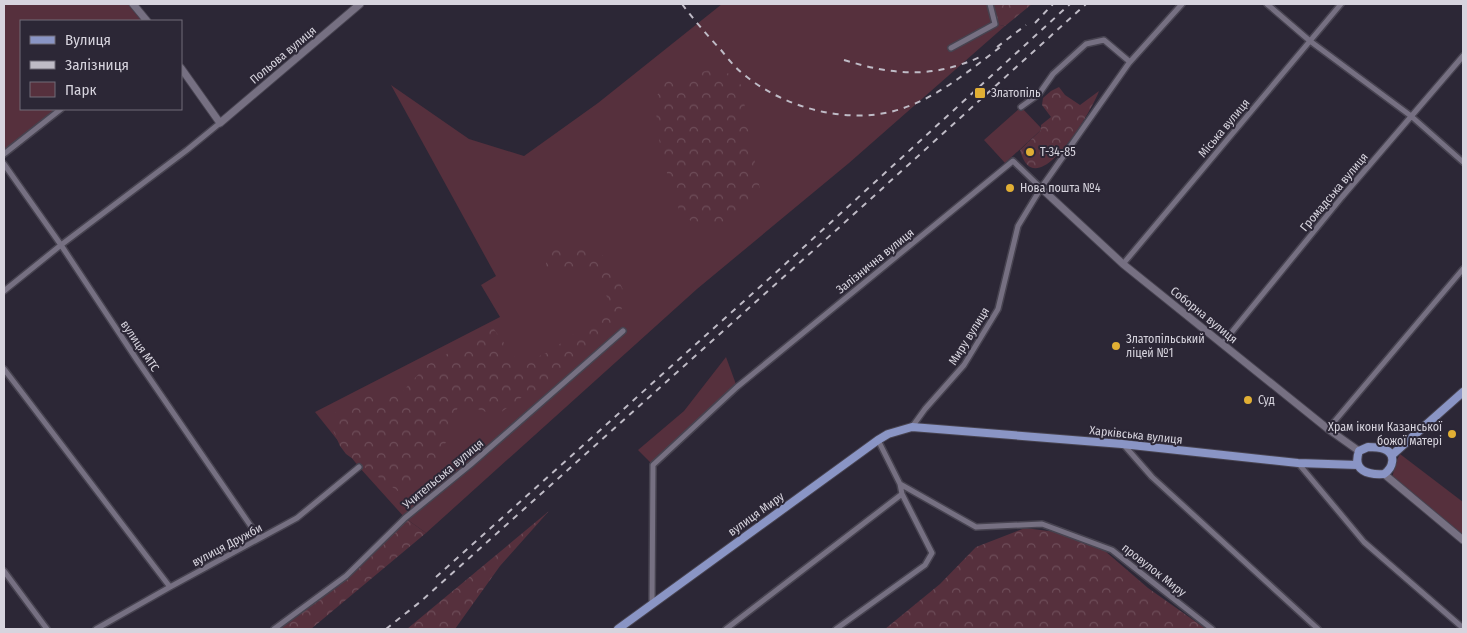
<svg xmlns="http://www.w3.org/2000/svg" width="1467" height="633" viewBox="0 0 1467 633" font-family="'Fira Sans Condensed',sans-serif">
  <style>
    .green { fill: #56303d }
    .forest { fill: url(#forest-crowns) }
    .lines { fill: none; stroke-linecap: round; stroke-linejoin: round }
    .street-casing { stroke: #474350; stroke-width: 8 }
    .secondary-casing { stroke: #474350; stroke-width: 9 }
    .primary-casing { stroke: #474350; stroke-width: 10 }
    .street { stroke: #767082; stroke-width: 5 }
    .secondary { stroke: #767082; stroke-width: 7 }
    .primary { stroke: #8a95c5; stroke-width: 8 }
    .rail { stroke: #bfbbc6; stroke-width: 2; stroke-dasharray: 6 6; stroke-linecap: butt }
    .poi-dot { fill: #e1af34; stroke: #2c2736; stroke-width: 2 }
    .labels { text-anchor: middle; stroke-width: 4; stroke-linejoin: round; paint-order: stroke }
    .street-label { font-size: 12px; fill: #d7d4de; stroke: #2c2736 }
    .poi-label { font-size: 12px; fill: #d7d4de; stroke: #2c2736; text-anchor: start }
  </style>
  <defs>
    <pattern id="forest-crowns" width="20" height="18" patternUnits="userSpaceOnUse" patternTransform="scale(1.25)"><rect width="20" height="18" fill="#56303d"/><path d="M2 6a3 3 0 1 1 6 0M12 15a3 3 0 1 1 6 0" fill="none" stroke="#6e4d59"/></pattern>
  </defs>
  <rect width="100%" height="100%" fill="#2c2736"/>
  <path class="green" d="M4,4h129l14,17h-126v88h40l-57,45z
    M722,4h268l5,20 10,2 -156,137 -152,126 -271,244 -21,-15 -46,-51 -44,-55 185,-95 -19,-32 15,-9 -105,-191 78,54 55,17 74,-53z
    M1021,107l21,22 -37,34 -21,-23z
    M726,357l11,30 -84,78 -15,-15 46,-39z
    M1400,454l63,48v38l-71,-62 4,-16z"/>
  <path class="forest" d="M990,4h42l-27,22 -10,-2z
    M709,70l22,4 10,11 19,105 -26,30 -36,6 -18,-13 -19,-59 -6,-50 6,-21z
    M1059,87l6,8 15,10 19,-14c-7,20 -64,117 -79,59l21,-20v-5l10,-8 -9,-12 1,-7 8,-7z
    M564,246h18l17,6 12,11 13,29 -2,16 -8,15 -25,28 -32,22 -10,12 -22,10 -25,18 -8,1 -23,-8h-11c-2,7 -4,15 -6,23 -8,21 -30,54 -50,65l-56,-40 -6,-8 -7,-16v-9l3,-9 6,-7 24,-12 8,-1 20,3 9,-4 24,-26 66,-37 23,31 9,4 25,-12 47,-34 9,-12 1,-8 -12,-23 -15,-5 -26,2 -8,-2c-1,-15 5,-18 18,-23z
    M549,511l-49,55 -45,63h-48z
    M405,518l21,15 -115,96h-37l72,-53z
    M1025,528l47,6 33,17 43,37 58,41h-321l55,-45 36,-37z"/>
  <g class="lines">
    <defs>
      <path id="street" d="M1267,4l43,37 101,75 52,46
        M951,48l44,-24 -5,-20
        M1021,107l18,-13 14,-20 33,-30 18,-4 26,22
        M4,154l57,-45
        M4,164l57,81 76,115 122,178
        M1123,264l218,-260
        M4,291l57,-46 126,-95 33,-27
        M1222,344l120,-147 121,-141
        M4,369l166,218
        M912,427l13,-18 39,-44 34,-56 20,-83 23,-38
        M1328,429l135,-160
        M878,440l22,44 76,43 66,-3 70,26 100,79
        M1123,444l29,33 166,152
        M1298,463l66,79 99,86
        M4,571l43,58
        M652,604l1,-139 84,-78 276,-226 28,27 88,-125 53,-59
        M96,629l74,-42 127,-69 62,-51
        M274,629l72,-53 59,-58 65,-53 153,-134
        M726,629l176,-135
        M836,629l89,-64 7,-12 -30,-59 -2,-10"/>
      <path id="secondary" d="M133,4l14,17
        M181,68l39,55 140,-119
        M1041,188l82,76 205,165 31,22
        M1384,474l79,66"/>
      <path id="primary" d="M1368,447c5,0 11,0 16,2 13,5 9,19 0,25 -16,1 -32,-3 -25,-23z
        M1392,455l71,-63
        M618,629l260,-189 10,-6 24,-7 210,17 176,19 60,2"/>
    </defs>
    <use href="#street" class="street-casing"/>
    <use href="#secondary" class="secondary-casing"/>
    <use href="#primary" class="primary-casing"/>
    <use href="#street" class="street"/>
    <use href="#secondary" class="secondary"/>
    <use href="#primary" class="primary"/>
    <path class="rail" d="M682,4c12,16 25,31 39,46 8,10 16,20 26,27 39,31 99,47 147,34 41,-11 76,-41 109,-66
      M1035,23l18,-19
      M997,47l29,-22
      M844,60c49,15 87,19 136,-3
      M436,577l335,-300 299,-273
      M386,629l34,-27 423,-378 243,-220"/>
  </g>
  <g class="poi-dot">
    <rect x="974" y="87" width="12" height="12" rx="2.5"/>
    <circle cx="1030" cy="152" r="5"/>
    <circle cx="1010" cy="188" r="5"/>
    <circle cx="1116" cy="346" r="5"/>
    <circle cx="1248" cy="400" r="5"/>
    <circle cx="1452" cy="434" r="5"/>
  </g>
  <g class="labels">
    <g class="street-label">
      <text transform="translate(283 55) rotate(-40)" y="4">Польова вулиця</text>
      <text transform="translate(1224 128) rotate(-50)" y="4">Міська вулиця</text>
      <text transform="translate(1334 192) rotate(-50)" y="4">Громадська вулиця</text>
      <text transform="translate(875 261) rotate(-39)" y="4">Залізнична вулиця</text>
      <text transform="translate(1204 315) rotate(39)" y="4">Соборна вулиця</text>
      <text transform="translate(969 336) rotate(-58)" y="4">Миру вулиця</text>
      <text transform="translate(140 346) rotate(56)" y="4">вулиця МТС</text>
      <text transform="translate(1136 435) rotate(6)" y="4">Харківська вулиця</text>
      <text transform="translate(443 474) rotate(-40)" y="4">Учительська вулиця</text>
      <text transform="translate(756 514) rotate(-36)" y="4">вулиця Миру</text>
      <text transform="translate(227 545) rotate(-28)" y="4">вулиця Дружби</text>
      <text transform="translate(1154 570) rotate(38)" y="4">провулок Миру</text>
    </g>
    <g class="poi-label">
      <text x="991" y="97">Златопіль</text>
      <text x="1040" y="156">Т-34-85</text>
      <text x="1020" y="192">Нова пошта №4</text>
      <text x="1126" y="343">Златопільський<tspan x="1126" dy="14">ліцей №1</tspan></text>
      <text x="1258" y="404">Суд</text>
      <text x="1442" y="431" text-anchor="end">Храм ікони Казанської<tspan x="1442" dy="14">божої матері</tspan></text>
    </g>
  </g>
  <rect width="1467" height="633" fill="none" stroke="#d7d4de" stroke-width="10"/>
  <rect x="20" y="20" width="162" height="90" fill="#2c2736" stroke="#706c79"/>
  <rect x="30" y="36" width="25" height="8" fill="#8a95c5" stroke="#706c79"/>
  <text x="65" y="45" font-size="15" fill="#d7d4de">Вулиця</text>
  <rect x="30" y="61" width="25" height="8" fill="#bfbbc6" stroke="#706c79"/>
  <text x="65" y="70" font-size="15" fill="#d7d4de">Залізниця</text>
  <rect x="30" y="82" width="25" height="15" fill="#56303d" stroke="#706c79"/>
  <text x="65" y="95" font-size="15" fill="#d7d4de">Парк</text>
</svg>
